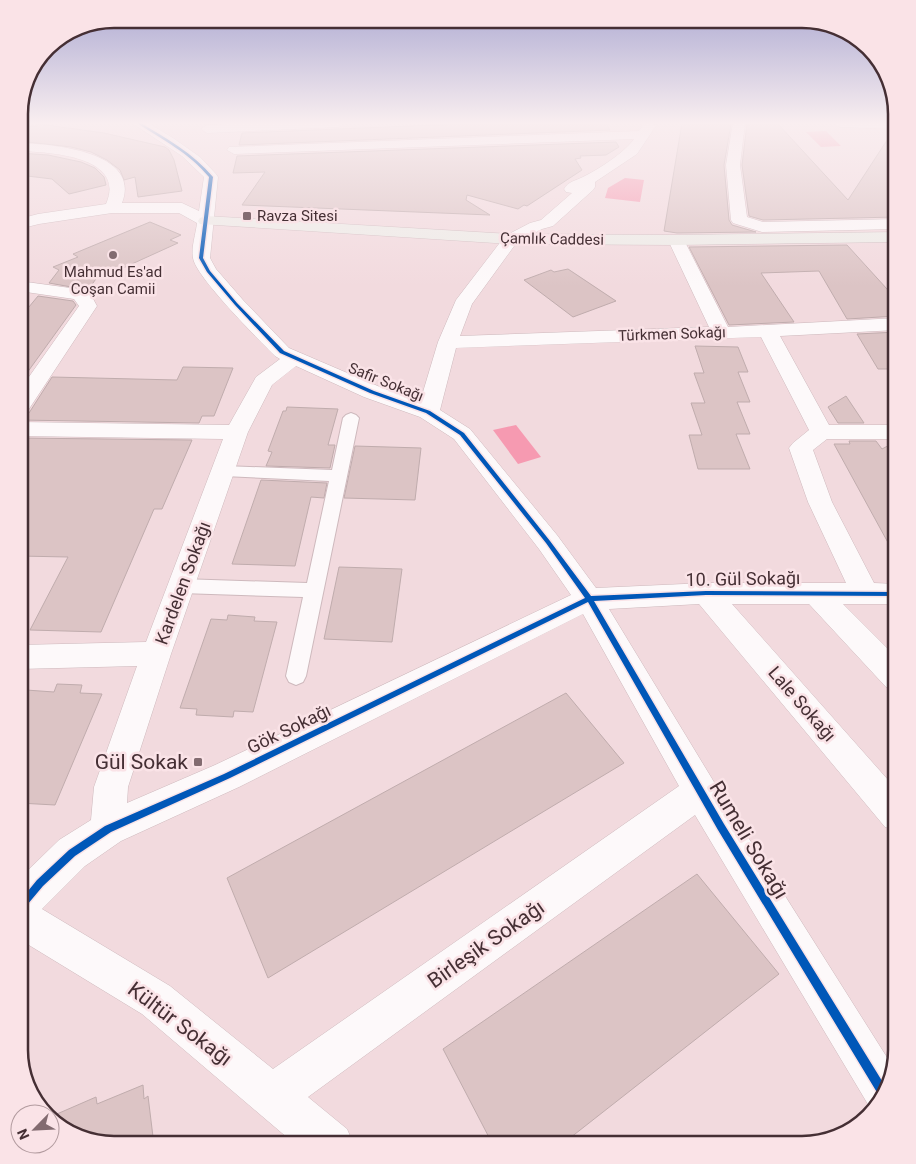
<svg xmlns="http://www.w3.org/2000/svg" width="916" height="1164" viewBox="0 0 916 1164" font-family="Roboto,sans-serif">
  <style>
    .water { fill: #f69ab1 }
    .building { fill: #dcc4c5; stroke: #c0acad }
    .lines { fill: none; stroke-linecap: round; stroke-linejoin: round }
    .service-casing { stroke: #ceb9bd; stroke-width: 2 }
    .minor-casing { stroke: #ceb9bd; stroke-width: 1 }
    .secondary-casing { stroke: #ceb9bd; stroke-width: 1 }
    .service { fill: #fdf9fa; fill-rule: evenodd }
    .minor { fill: #fdf9fa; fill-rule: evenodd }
    .secondary { fill: #eeece8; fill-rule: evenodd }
    .cycleway-casing { stroke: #fae3e7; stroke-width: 3 }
    .cycleway { fill: #0057b8; fill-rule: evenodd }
    .poi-dot { fill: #826b70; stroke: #fae3e7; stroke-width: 2 }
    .labels { text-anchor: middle; stroke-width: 5; stroke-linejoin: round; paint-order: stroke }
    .far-poi-label { font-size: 15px; fill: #452f34; stroke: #fae3e7; text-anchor: start }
    .far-street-label { font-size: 15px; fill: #452f34; stroke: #fae3e7 }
    .street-label { font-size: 18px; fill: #452f34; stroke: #fae3e7 }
    .near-poi-label { font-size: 21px; fill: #452f34; stroke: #fae3e7; text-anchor: end }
    .near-street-label { font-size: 21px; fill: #452f34; stroke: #fae3e7 }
    .rim { fill: none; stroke: #452f34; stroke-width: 2.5 }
  </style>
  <rect width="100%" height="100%" fill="#f2dade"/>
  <path class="water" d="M826,131l15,15 -20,1 -15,-15z
    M625,178l19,2 -4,22 -35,-4 3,-10z
    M516,425l25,32 -23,7 -25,-34z"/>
  <path class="building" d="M483,123h123l4,7 -371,15 3,-12z
    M682,123l49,1 -7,41 5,55 3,5 24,7 -79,1 -13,-2z
    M39,124l65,9 61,14 4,3 5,10 8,31 -44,6 -3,-20 -11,3 -4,-10 -13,-10 -16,-8 -20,-5 -52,-6v-15h18z
    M747,124h31l70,76 45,-69h4v86l-134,3 -14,-4 -7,-51z
    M616,142l3,5 -13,8 -26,1 1,2 -6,1 7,11 -55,36 -3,-1 -6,4 -51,-14 -1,5 24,15 -248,-10 23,-33 -32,1 4,-17z
    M19,153l29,2 33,7 14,6 9,9 2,8 -37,9 -17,-15 -33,-4z
    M150,222l31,13 -11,5 8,3 -66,30 -9,-4 -15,21 -39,-7 10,-13 -6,-3 25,-10 -5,-3z
    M847,245l50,55v16l-50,3 -28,-48 -58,2 33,49 -65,3 -40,-78z
    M568,269l48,32 -43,16 -49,-37 27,-10 3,2z
    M38,296l35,5 3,4 -52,72h3l-8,11v-69z
    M897,332v37h-19l-21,-35z
    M695,346l43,1 10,25h-10l12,30h-13l13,32h-14l14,35h-52l-9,-34h13l-11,-32h14l-11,-30h10z
    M183,367l50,1 -19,48h-12l-3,7 -180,-3v-4l10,-3 23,-36 125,3z
    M846,396l18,27h-26l-10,-16z
    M287,407l51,2 -10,36h7l-5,23 -64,-2 6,-14 -4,-1 15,-40h3z
    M19,438l173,2 -30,69h-8l-53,123 -71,-2 38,-73 -49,-1z
    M849,441h27l6,8 15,-8v118l-63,-115h16z
    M355,446l66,2 -6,52 -71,-2z
    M261,480l66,3 -3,15 -13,-1 -16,69 -63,-2z
    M339,567l63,2 -10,73 -68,-3z
    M228,615l27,2 -1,4 23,1 -24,90 -19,-1 -1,6 -37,-2 1,-6 -17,-1 31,-89 16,1z
    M57,684l25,1 -2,8 22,1 -47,111 -36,-2v-98l7,-15 28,2z
    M566,693l58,70 -356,215 -41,-100z
    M697,874l82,100 -218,171h-68l-50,-96z
    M143,1085l1,14 4,-3 6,49h-41l-47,-12 -16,-16 46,-20 1,7z"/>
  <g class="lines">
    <defs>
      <path id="service" d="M351,413l5,2 3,3 -53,258 -3,6 -7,3 -7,-3 -3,-6 17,-79 -122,-4 -7,-2 -2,-5 2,-5 7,-2 126,4 22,-102 -105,-5 -6,-1 -2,-4 2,-4 6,-1 108,4 11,-52 3,-3z"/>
      <path id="minor" d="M132,123h16l25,15 27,19 16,17 2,3 -8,81 6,11 27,31 46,48 91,39 40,15 18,-60 18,-42 49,-64 25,-13 11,-3 31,-27 -6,-1 -2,-3c5,-8 11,-8 19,-12 16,-8 41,-24 51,-38l-400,15 -7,-4 2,-3 410,-16 5,-7h10l1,3 -18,27 -42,28v5l-2,3 -40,36 -11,3 -25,13 -45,62 -12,32 249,-9 -41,-87 2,-3h12l2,3 44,87 169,-9v12l-117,6 49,89h68v14h-70l-14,11 19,52 42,81 23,1v20h-54l54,54v33l-11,-4 -77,-83h-77l165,186v41l-12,-4 -186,-223 -90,5 125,206 159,252 -8,31 -13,13 -177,-296 -387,282 39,32 7,16h-58l-154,-131 -123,-75v-60l40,-39 32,-20 3,-33 43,-121 -118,3v-24l127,-3 77,-203 -204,-3v-14l210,3 27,-48 24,-18 -5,-3c-16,-16 -80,-80 -82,-98 -2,-11 3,-25 4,-35l-18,-10h-67l-73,11 -20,5v-10l19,-5 68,-10c21,-48 -57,-52 -87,-53v-8c32,1 123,8 103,60h60l17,8 5,-34 -22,-21zM761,337l48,93 -16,13 -4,5 19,54 38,81h-140l-110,5 -39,-53 -87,-106 -30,-19 16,-62zM296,366l68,31 56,20 34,22 85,110 32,46 -356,170 -88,38 1,-16 43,-133 77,-222 24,-47zM583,614l96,172 -406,283 -103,-83 -128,-77 43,-43 36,-25 118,-54z
        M246,123h99l-6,4 -132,6 -6,-4 6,-4z
        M733,123h12l-5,42 7,52 16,5 134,-3v10l-135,3 -29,-9 -2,-3 -5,-55z
        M834,123h63v6l-57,-2z
        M19,281l66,9 6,5 6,11 -70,106 -8,2v-23l60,-85 -5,-7 -55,-8z"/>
      <path id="secondary" d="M206,216l305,18 165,1 221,-3v10l-221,3 -165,-1 -311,-20 -2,-3 2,-3z"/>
    </defs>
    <use href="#service" class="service-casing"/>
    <use href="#minor" class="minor-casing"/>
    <use href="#secondary" class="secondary-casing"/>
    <use href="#service" class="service"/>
    <use href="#minor" class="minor"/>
    <use href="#secondary" class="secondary"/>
    <defs>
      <path id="cycleway" d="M137,123h4c26,16 52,30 72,54l-10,81 7,13 27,32 47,48 90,40 56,20 34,22 86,108 41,55 115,-5 191,1v4l-191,-1 -112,6 130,223 163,265 -2,9 -2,1h-2l-163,-269 -130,-228 -358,176 -119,54 -36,24 -32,30 -21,25 -3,1v-10l18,-22 32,-30 36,-24 119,-52 361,-176 -39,-55 -86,-108 -34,-22 -56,-20 -90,-40 -45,-48 -28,-33 -8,-14 10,-81c-20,-24 -46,-37 -72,-54z"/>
    </defs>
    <use href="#cycleway" class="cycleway-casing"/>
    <use href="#cycleway" class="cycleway"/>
  </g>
  <linearGradient id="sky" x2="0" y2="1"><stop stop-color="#adaad2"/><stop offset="0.43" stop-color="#f9eef0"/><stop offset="1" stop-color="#f9eef0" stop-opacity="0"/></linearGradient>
  <rect width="916" height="286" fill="url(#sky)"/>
  <g class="poi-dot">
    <rect x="242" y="211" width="10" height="10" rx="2.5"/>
    <circle cx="113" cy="255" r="5"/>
    <rect x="193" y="757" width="10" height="10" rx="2.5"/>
  </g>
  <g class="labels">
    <g class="far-poi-label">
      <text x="257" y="221">Ravza Sitesi</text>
      <text x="113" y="277" text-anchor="middle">Mahmud Es'ad<tspan x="113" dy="17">Coşan Camii</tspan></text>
    </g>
    <g class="far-street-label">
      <text transform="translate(552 239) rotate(1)" y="5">Çamlık Caddesi</text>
      <text transform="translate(672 334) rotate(-2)" y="5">Türkmen Sokağı</text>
      <text transform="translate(386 382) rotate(22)" y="5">Safir Sokağı</text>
    </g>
    <g class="street-label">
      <text transform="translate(743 579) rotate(-1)" y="6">10. Gül Sokağı</text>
      <text transform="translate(183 583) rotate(-70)" y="6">Kardelen Sokağı</text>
      <text transform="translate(802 704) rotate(49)" y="6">Lale Sokağı</text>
      <text transform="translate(289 729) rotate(-26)" y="6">Gök Sokağı</text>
    </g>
    <g class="near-poi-label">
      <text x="188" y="769">Gül Sokak</text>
    </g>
    <g class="near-street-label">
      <text transform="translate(749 840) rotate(59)" y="7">Rumeli Sokağı</text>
      <text transform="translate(486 944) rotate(-35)" y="7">Birleşik Sokağı</text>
      <text transform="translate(180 1024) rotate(37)" y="7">Kültür Sokağı</text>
    </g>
  </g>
  <path d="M0 0H916V1164H0ZM114 28H802A86 86 0 0 1 888 114V1050A86 86 0 0 1 802 1136H114A86 86 0 0 1 28 1050V114A86 86 0 0 1 114 28Z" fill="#fae3e7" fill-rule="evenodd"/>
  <path class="rim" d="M114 28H802A86 86 0 0 1 888 114V1050A86 86 0 0 1 802 1136H114A86 86 0 0 1 28 1050V114A86 86 0 0 1 114 28Z"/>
  <g transform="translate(35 1129) rotate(246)"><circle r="24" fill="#fae3e7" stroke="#b29b9f"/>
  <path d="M0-4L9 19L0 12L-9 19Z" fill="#826b70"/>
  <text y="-8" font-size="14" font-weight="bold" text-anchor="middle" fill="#452f34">N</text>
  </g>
</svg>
